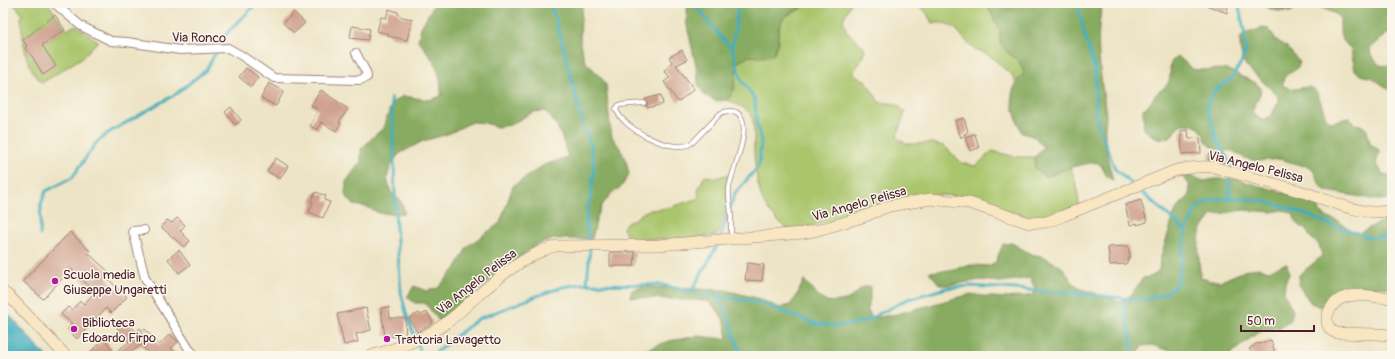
<svg xmlns="http://www.w3.org/2000/svg" width="1395" height="359" viewBox="0 0 1395 359" font-family="Pangolin,sans-serif">
  <style>
    .green { fill: #aac66d; stroke: #7a724c }
    .forest { fill: #87ab60; stroke: #686546 }
    .water { fill: #40aebd; stroke: #456674 }
    .lines { fill: none; stroke-linecap: round; stroke-linejoin: round }
    .stream { stroke: #40aebd; stroke-width: 3 }
    .building { fill: #cfa18d }
    .lane-casing { stroke: #9c8278; stroke-width: 5.5 }
    .street-casing { stroke: #9c8278; stroke-width: 10 }
    .secondary-casing { stroke: #9c8278; stroke-width: 12 }
    .lane { stroke: #fff; stroke-width: 4 }
    .street { stroke: #fff; stroke-width: 8 }
    .secondary { stroke: #f9e7c3; stroke-width: 11 }
    .poi-dot { fill: #b5179e; stroke: #fbf7ec; stroke-width: 1.5 }
    .labels { text-anchor: middle; stroke-width: 3; stroke-linejoin: round; paint-order: stroke }
    .street-label { font-size: 13px; fill: #4a1f2b; stroke: #fbf7ec }
    .poi-label { font-size: 13px; fill: #4a1f2b; stroke: #fbf7ec; text-anchor: start }
  </style>
  <rect width="100%" height="100%" fill="#fbf7ec"/>
  <filter id="ink" filterUnits="userSpaceOnUse"><feTurbulence type="fractalNoise" baseFrequency=".025" numOctaves="2"/><feDisplacementMap in="SourceGraphic" scale="8" xChannelSelector="R" yChannelSelector="G"/><feConvolveMatrix kernelMatrix="1 2 1 2 8 2 1 2 1" color-interpolation-filters="sRGB"/></filter>
  <filter id="wash" filterUnits="userSpaceOnUse"><feTurbulence type="fractalNoise" baseFrequency=".012" numOctaves="4" result="noise"/><feDisplacementMap in="SourceGraphic" scale="16" xChannelSelector="R" yChannelSelector="G"/><feGaussianBlur stdDeviation="0.9" result="paint"/><feColorMatrix in="noise" values="0 0 0 0 0 0 0 0 0 0 0 0 0 0 0 0 0 1.4 0 .05"/><feComposite in="paint" operator="in"/></filter>
  <g filter="url(#wash)">
    <rect width="100%" height="100%" fill="#ede4c5"/>
    <path class="green" d="M13,3h35l19,27 8,-5 23,16 -15,16 -41,26c-18,-17 -19,-42 -21,-65l2,-3z
      M810,3h41l-8,17 4,12 10,8 8,9 -4,12 -7,10 1,4 11,6 13,21 18,2 8,9 -8,22v3l10,6 25,-1 12,3 18,17 14,3 16,-15 24,6h19v12l11,8 25,-10 6,21 2,17 -26,10 -17,4 -78,-23 -21,-1 -53,8 -29,11 -52,14 -17,1c-8,-8 -17,-16 -22,-26 -6,-11 -11,-45 -10,-58 0,-9 1,-21 -3,-30 -3,-7 -17,-11 -23,-15l6,-11 3,-26 11,-7 13,1 17,-15c1,-32 10,-23 32,-39z
      M915,3h71l14,28 1,12 7,10 11,8 5,12 -8,10 -4,-8 -9,-7 -9,-9 -11,-7 -11,-4 -16,-19 -11,-6h-13l-6,-11z
      M725,175l4,1c-2,9 -1,17 -2,26 -1,11 -6,24 -11,34l-46,3 -42,1 -5,-12 3,-5 6,-2 12,-9 6,-2 18,-2 31,-10 -1,-8 6,-13 3,-1 9,2z"/>
    <path class="forest" d="M435,3h148l-2,12 -1,29 5,17 17,17 4,7 4,40 2,12 8,11 6,13 3,13 -7,12 -11,8 -8,10 -6,13 -5,22h-38l-18,6 -97,76 -14,-18h-10l-8,-6 7,-11 12,5 12,-3 17,-19 13,-23 32,-23 13,-37 31,-21 24,-8c-6,-20 -8,-30 -23,-46l-12,1 -23,13 -13,2 -12,-4 -13,-1 -24,12 -25,7 -24,13 -8,11 -4,13 4,15 10,8 4,12 -13,1 -13,-1 -12,-6 -13,-2 -9,-10 1,-13 15,-21v-12l22,-21 9,-25 11,-7 26,4 12,-4c1,-26 -8,-37 -23,-56l3,-13z
      M688,3h122l-27,14 -5,12v13l-5,13 -12,2 -13,-1 -11,7 -3,26 -6,11 -13,1 -11,-6 -6,-11 -1,-14 -11,-49z
      M986,3h117c-10,36 -1,77 3,113 0,7 -2,12 -1,19 0,15 4,30 8,45l-6,-3 -6,-12 -6,-3 -24,5 -25,10 -11,-8v-12l8,-10 -8,-10 -13,-4c-4,-9 -11,-28 -10,-38 1,-8 7,-16 12,-22l-5,-12 -11,-8 -8,-10v-13z
      M1263,3h37l-9,9c-11,-1 -22,0 -28,-9z
      M1310,3h82v29c-8,2 -15,11 -22,17l1,6 8,10 13,1v24l-4,-1 -15,-11 -13,-3 -5,-5 -4,-20 -9,-11 -2,-7v-13l-4,-5z
      M1262,28l7,1 8,12 10,6 13,16c-5,13 -18,7 -17,23l12,3 13,-2 6,2 4,5 8,24 5,4 19,-4 6,6 7,2 4,4 3,13 10,8 -4,12 7,11 6,1h3v24l-14,1 -51,-9 -6,-4 -8,-17 -6,-4 -7,-1 -19,-6 -24,2 -13,-3 -11,-7 -13,-1 -11,-5 -4,-5 -2,-7 -4,-5 -6,-3 -12,-1c-4,5 -8,12 -14,14 -7,3 -18,-4 -23,-9l-1,-20c8,-4 8,-8 12,-14 5,-5 11,-7 14,-14 4,-11 -4,-17 9,-25l14,13 7,1 27,-1 30,14 5,5 -1,6 -8,18 11,8c9,-3 11,-10 16,-19l-2,-6 -30,-28c-6,-9 -7,-17 -7,-28l4,-5z
      M1185,174l19,7 11,-2h20l83,23 2,10 8,6 10,3 19,13c12,-5 23,-13 35,-18v72c-29,-1 -52,-8 -71,19l-10,-4 -6,-8 -6,-9v-11c8,-7 16,-12 23,-20l-3,-10 -8,-7 -5,-8 -9,-6 -4,-10 -10,-4 -10,2 -30,-2 -31,5c-3,5 -9,11 -11,16 -4,10 -2,36 0,46l9,4h11l28,-12 11,-1 9,3 13,-6 5,-1 2,10 -4,9 -1,10 9,18 -3,10 -8,6 -20,4 -9,5 -25,20h-37l-9,-4 -19,-3 -11,-4 -10,1 -6,10h-508l41,-15 29,-5 28,3c4,-14 -7,-29 -18,-38l-78,-4 2,-7 10,-3 83,3 35,9 20,9 10,-3 6,-8 8,-17 17,19c6,4 23,3 29,-1 7,-5 11,-12 20,-12v13l-3,10 5,9 21,-3 78,-21c19,4 43,5 62,1l2,-7 -5,-10 -30,4 -20,-2 -30,5h-10l-11,-13 20,-2 22,-5 17,1 6,-3 2,-2 7,-17 9,-1 19,11 10,2 18,9 5,4 7,11 8,8 42,14 10,-7 12,-17 8,-1 8,-7 1,-10 13,-42 4,-10 13,-13 -1,-11 -7,-8z"/>
    <path class="water" d="M3,308l43,48h-43z"/>
    <g class="lines">
      <path class="stream" d="M550,3l6,18 8,28 20,80 7,16 3,21 -2,24 -5,21 -1,14 4,23 -3,36
        M695,3c11,16 22,32 37,45
        M1077,3l10,40 8,27 1,49 19,50 18,16
        M391,97l2,33 3,98 5,64 5,21 9,24
        M1230,169v-6l-14,-25 -9,-33 6,-13 19,-14 10,-17 1,-5 3,-4 -2,-23 -6,-26
        M1137,188l49,43
        M1229,198l1,-24
        M40,235l1,-31 5,-13 26,-13 24,-35 12,-10 68,-39 30,-24 21,-37 30,-30
        M691,292l26,-46 18,-53 24,-27 2,-25 -5,-21 -1,-20 -14,-21 -9,-31 7,-45
        M717,296l12,21 4,16 9,23
        M1123,298l11,58
        M417,342l5,14
        M431,356l47,-37 59,-23 26,-9 19,-3 81,1 28,7 67,10 58,22 22,2 25,-4 45,-23 39,-11 24,-2 101,7 51,5 26,1 19,-7 9,-9 9,-52 11,-24 16,-8 20,-1 25,2 31,8 42,17 42,13 19,-3"/>
    </g>
    <g id="blocks">
      <path class="building" d="M1201,3h20l7,3 -1,7z
        M389,9l9,3v2l4,3 10,2 -5,21 -19,-4 1,-2 -12,-3 4,-14 5,1z
        M294,12l11,11 -11,10 -11,-10z
        M55,15l10,15 -23,15 14,21 -13,9 -11,-19 -7,-8 2,-2 -4,-6z
        M352,26l18,3 -2,11 -18,-2z
        M682,50l5,10 -11,5 18,24 -16,13 -14,-20 6,-5 -6,-6 8,-9 -3,-5z
        M246,68l12,9 -7,10 -12,-10z
        M269,83l15,8 -8,15 -15,-8z
        M321,90l27,19 -9,13 2,1 -5,8 -15,-9 -3,8 -8,-4 8,-16 -7,-5z
        M661,95l2,9 -16,4v-6l-2,-3z
        M231,107l10,13 -6,5 -10,-13z
        M964,118l4,13 -7,7 -6,-17z
        M1188,130l1,9 11,-1 1,15 -19,1 -1,-23z
        M975,134l4,14 -9,3 -5,-14z
        M1210,153l15,3 -1,7 -15,-3z
        M276,158l12,8 -8,13 -13,-8z
        M316,192l10,4 -2,4 6,2 -7,16 -14,-6 4,-10 -2,-1 3,-7h1z
        M1141,200l6,22 -10,3v-2l-7,2 -5,-20z
        M177,218l8,7 -5,6 10,10 -6,6 -23,-20 6,-7 5,3z
        M70,232l20,19 -2,2 23,21 -4,4 20,19 -16,16 -5,-5 -29,31 -9,-9 4,-6 -11,-10 7,-7 4,3 8,-9 4,3 11,-12 -24,-23 -28,30 -20,-18z
        M1128,246l2,10 -4,8 -16,1 -2,-18z
        M179,250l11,15 -11,8 -11,-14z
        M610,252h25l-1,14h-24z
        M747,263l17,2 -2,16 -17,-1z
        M389,307l1,11h16l-1,19 -20,-1 -4,-28z
        M366,308l5,22 -15,4 2,8 -14,3 -7,-31z
        M427,312l6,11 -16,9 -8,-14 10,-5 2,2z
        M126,320l10,12 4,-4 2,3 3,-2 14,16 11,-11 8,8 -7,6 7,8h-27l-10,-11 -16,11h-39l19,-17 9,14 15,-11 -12,-14z
        M1271,340l5,16h-21l-6,-7 8,-6 1,1z"/>
    </g>
  </g>
  <g filter="url(#ink)">
    <use href="#blocks" fill-opacity="0" stroke="#9c8278" stroke-width="1"/>
    <g class="lines">
      <defs>
        <path id="lane" d="M644,103l-25,2 -3,4c6,19 53,43 72,36 2,-1 3,-2 5,-3l28,-29c5,-2 9,-3 15,-1 20,11 -5,59 -7,76 -1,8 1,17 2,25 0,8 0,16 0,25"/>
        <path id="street" d="M54,3l27,23 30,15 16,1 53,8 48,-2 14,8 32,22 86,2 7,-3 -1,-5 -10,-19
          M144,230l-11,1 12,47 44,71 7,7"/>
        <path id="secondary" d="M3,292l7,5 56,59
          M1392,298c-20,0 -44,-10 -59,7 -3,4 -6,9 -6,14 0,7 3,12 10,14l38,1 17,1
          M370,356c29,-8 52,-16 76,-33 8,-6 16,-13 23,-20 24,-21 56,-49 87,-57l103,-1 144,-12 15,-3 45,-13 26,-11 42,-7 38,4 60,20 18,-1 16,-6 111,-45c14,-4 26,-5 40,-4 31,9 62,17 92,26 25,8 60,25 86,17"/>
      </defs>
      <use href="#lane" class="lane-casing"/>
      <use href="#street" class="street-casing"/>
      <use href="#secondary" class="secondary-casing"/>
      <use href="#lane" class="lane"/>
      <use href="#street" class="street"/>
      <use href="#secondary" class="secondary"/>
    </g>
  </g>
  <g class="poi-dot">
    <circle cx="55" cy="281" r="4"/>
    <circle cx="74" cy="329" r="4"/>
    <circle cx="387" cy="339" r="4"/>
  </g>
  <g class="labels">
    <g class="street-label">
      <text transform="translate(199 37) rotate(1)" y="5">Via Ronco</text>
      <text transform="translate(1256 166) rotate(14)" y="5">Via Angelo Pelissa</text>
      <text transform="translate(859 203) rotate(-16)" y="5">Via Angelo Pelissa</text>
      <text transform="translate(476 281) rotate(-38)" y="5">Via Angelo Pelissa</text>
    </g>
    <g class="poi-label">
      <text x="63" y="279">Scuola media<tspan x="63" dy="15">Giuseppe Ungaretti</tspan></text>
      <text x="82" y="327">Biblioteca<tspan x="82" dy="15">Edoardo Firpo</tspan></text>
      <text x="395" y="344">Trattoria Lavagetto</text>
    </g>
  </g>
  <rect width="1395" height="359" fill="none" stroke="#fbf7ec" stroke-width="16"/>
  <path d="M1241 325v6h73v-6" fill="none" stroke="#4a1f2b" stroke-width="2"/>
  <text x="1247" y="325" font-size="12" fill="#4a1f2b" stroke="#fbf7ec" stroke-width="3" paint-order="stroke">50 m</text>
</svg>
